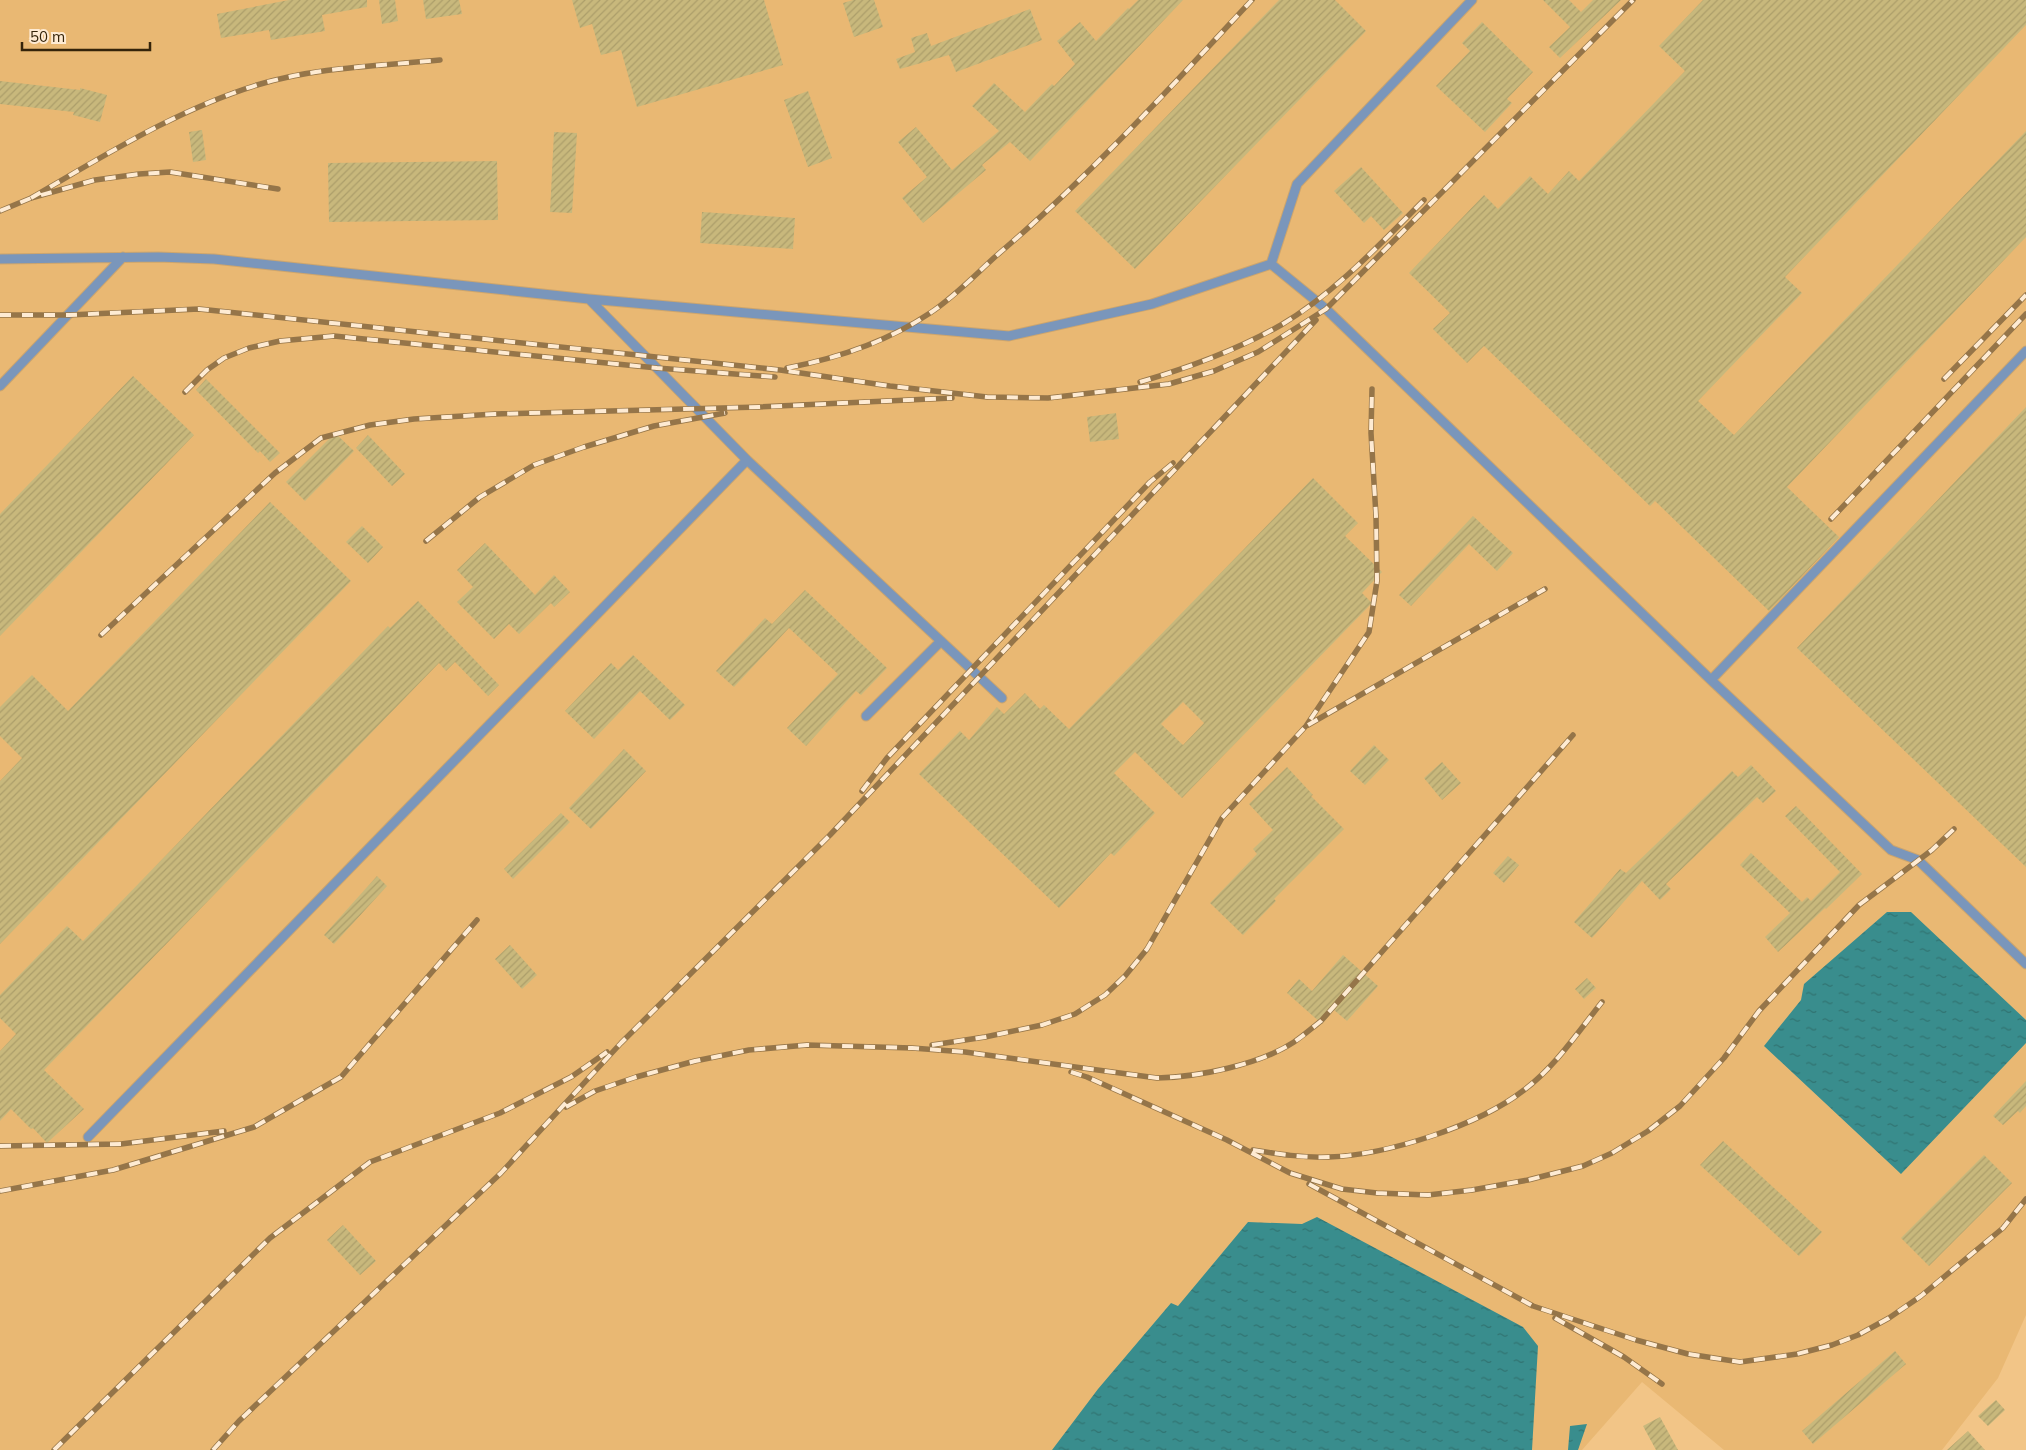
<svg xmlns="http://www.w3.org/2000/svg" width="2026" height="1450" viewBox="0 0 2026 1450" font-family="Mulish,sans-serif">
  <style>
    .built { fill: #e9b873 }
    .water { fill: url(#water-ripples) }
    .building { fill: url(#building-hatch); fill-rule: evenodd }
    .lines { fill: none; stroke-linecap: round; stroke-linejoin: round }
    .service-casing { stroke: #cca56e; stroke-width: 11 }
    .service { stroke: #7a96bb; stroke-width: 9 }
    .rail-casing { stroke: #957549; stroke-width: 5.5 }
    .rail { stroke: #feebd3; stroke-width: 4; stroke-dasharray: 11; stroke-linecap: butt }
  </style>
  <defs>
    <pattern id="water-ripples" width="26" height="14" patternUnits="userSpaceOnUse" patternTransform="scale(1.25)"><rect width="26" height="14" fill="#398d8d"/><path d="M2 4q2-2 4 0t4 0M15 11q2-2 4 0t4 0" fill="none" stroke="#317371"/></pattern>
    <pattern id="building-hatch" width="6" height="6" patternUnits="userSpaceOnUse" patternTransform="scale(1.25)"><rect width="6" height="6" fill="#c8b87c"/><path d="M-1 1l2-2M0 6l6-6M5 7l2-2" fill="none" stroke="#ac9e6a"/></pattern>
  </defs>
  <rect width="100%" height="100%" fill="#f2c587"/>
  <path class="built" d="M0,0h2026v1315l-28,63 -56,72h-218l-82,-68 -60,68h-1582z"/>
  <path class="water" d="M1887,912h24l115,108v23l-125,131 -137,-128 37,-46 3,-16z
    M1317,1217l206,110 15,19 -6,104h-480l46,-61 73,-86 7,3 70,-84 54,2z
    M1587,1424l-9,26h-10l2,-24z"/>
  <path class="building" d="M289,0h78v7l-45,8 3,16 -54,9 -2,-10 -48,8 -4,-24z
    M379,0h16l3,21 -16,3z
    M423,0h36l3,14 -36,5z
    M572,0h192l19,65 -146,42 -16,-57 -20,5 -9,-31 -12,4z
    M853,0h21l9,27 -29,10 -11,-34z
    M1138,0h45l-153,161 -20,-19 -28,23 4,5 -63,53 -21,-25 25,-21 -29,-35 18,-15 36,43 47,-39 -27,-25 22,-23 31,29 27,-28 2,2 21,-22 -18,-23 23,-19 16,19 32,-33 1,1z
    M1279,0h56l31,31 -231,238 -60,-58z
    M1543,0h26l12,12 12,-12h28l-61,58 -11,-11 21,-20z
    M1703,0h323v25l-241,252 17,16 -104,108 36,34 292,-304v106l-239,250 52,50 -70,74 -114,-110 -5,5 -166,-160 -17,17 -34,-34 17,-16 -41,-40 75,-78 14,14 32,-33 18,18 21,-23 10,10 106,-110 -26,-25z
    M1030,9l12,31 -86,32 -7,-17 -49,14 -4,-10 19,-7 -4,-14 16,-5 4,13z
    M1482,22l51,50 -26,27 5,4 -27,29 -49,-46 34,-35 -8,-8z
    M0,81l80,9v-2l27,7 -7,27 -27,-7 1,-3 -74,-8z
    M808,91l24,67 -24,9 -24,-67z
    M202,130l4,30 -13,2 -4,-30z
    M554,132l23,1 -5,80 -22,-1z
    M497,161l1,59 -169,2 -1,-59z
    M1361,167l42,46 -19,17 -13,-14 -7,7 -30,-32z
    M702,212l93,6 -2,31 -93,-6z
    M133,376l61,59 -194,201v-122z
    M206,379l74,74 -10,9 -10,-11 -2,2 -62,-63z
    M2026,407v460l-229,-219z
    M1116,413l3,26 -29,3 -3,-25z
    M335,433l19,18 -49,50 -19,-19z
    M368,435l37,39 -13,12 -36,-38z
    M1313,478l45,45 -13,13 37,36 -20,21 10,10 -190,195 -47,-46 -21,21 41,40 -41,43 -3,-3 -52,55 -140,-134 41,-43 9,9 28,-33 7,7 21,-21 15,16 4,-4 25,24zM1183,702l21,21 -21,22 -22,-21z
    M270,502l81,79 -351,363v-163l22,-23 -22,-22v-29l32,-32 36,36z
    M1473,516l40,37 -16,18 -28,-27 -58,62 -12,-11z
    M362,526l21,21 -15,16 -22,-21z
    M485,543l50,52 19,-20 16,17 -16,15 -3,-4 -32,31 -10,-10 -15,15 -37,-37 16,-15 -16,-17z
    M805,590l82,78 -26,27 -5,-4 -50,55 -19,-18 51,-54 -49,-46 -55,59 -18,-16 49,-53 7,6z
    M418,601l81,84 -11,11 -33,-34 -9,9 -7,-8 -395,407 40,39 -37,34 -14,-15 -2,1 -20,-20 -11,12v-70l16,-17 -16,-16v-23l67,-69 16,15 305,-315 2,2z
    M633,655l52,50 -15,15 -30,-29 -46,48 -29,-28 46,-48 7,7z
    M1374,745l15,15 -24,25 -15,-14z
    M624,749l22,22 -55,58 -22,-21z
    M1442,762l19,21 -19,17 -18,-22z
    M1751,765l25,26 -13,12 -6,-6 -91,87 5,5 -11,11 -18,-19 -50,57 -18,-16 46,-53 6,4 106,-102 6,6z
    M1287,767l26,28 -2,1 33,33 -70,70 2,2 -33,34 -33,-32 47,-49 -4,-5 20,-19 -24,-26z
    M1796,806l66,68 -36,35 -1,-1 -47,44 -13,-15 25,-24 -50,-48 11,-12 51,49 5,-5 4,4 29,-29 -55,-56z
    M561,813l9,9 -57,57 -9,-10z
    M1508,856l11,9 -15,18 -11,-10z
    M377,876l10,10 -53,58 -10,-9z
    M510,945l27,30 -15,14 -27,-30z
    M1343,955l35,31 -31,35 -13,-11 -12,14 -35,-31 12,-14 13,12z
    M1587,978l9,10 -12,11 -9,-10z
    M2026,1081v25l-6,7 -2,-2 -15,14 -10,-9z
    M1723,1141l99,91 -23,24 -99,-91z
    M1984,1155l28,28 -83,83 -28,-28z
    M343,1225l33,36 -16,14 -33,-35z
    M1895,1351l11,13 -93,80 -11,-13z
    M1996,1400l9,10 -17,16 -10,-10z
    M1660,1417l18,33h-22l-13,-24z
    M1968,1431l17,19h-38z"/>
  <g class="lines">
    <defs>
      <path id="service" d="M0,259l158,-2 56,2 375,40 420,37 143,-32 119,-40 55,45 385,371 180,170 27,10 108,104
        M1271,264l26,-80 175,-184
        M0,386l123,-129
        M747,460l255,238
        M1711,680l315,-329
        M866,716l75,-75
        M88,1137l659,-677 -158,-161"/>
    </defs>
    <use href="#service" class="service-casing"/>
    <use href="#service" class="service"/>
    <defs>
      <path id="rail" d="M31,198c73,-42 145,-88 226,-113 59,-18 123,-19 183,-25
        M0,211l31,-13 64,-18 44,-6 31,-2 108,17
        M0,315h69l130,-6 581,61 110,16 97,11 61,1 121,-14 45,-13 44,-19 68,-43 307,-309
        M787,368c51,-10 100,-26 143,-55 24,-16 45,-38 66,-57 92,-78 174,-168 256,-256
        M1944,379l82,-84
        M1140,382c48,-14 97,-32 141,-57 54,-32 99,-81 143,-125
        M185,392l22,-22 17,-12 25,-10 31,-7 54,-5 323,32 118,9
        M1831,519l195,-205
        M426,541l54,-44 54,-32 50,-18 70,-21 71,-13
        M101,635l174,-162 46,-35 49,-13 44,-6 81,-5 264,-7 193,-9
        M1308,725l237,-136
        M862,791l25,-33 263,-276 23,-19
        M932,1045l53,-8 57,-12 33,-11 30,-19 20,-19 22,-27 75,-131 84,-92 63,-94 8,-51 -1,-65 -5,-83 1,-44
        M1071,1072l16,5 140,63 63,33 52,16 35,4 51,2 44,-5 56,-10 55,-14 29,-13 36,-22 32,-25 44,-48 35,-47 100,-106 73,-55 22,-21
        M566,1107l29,-16 41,-14 59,-16 54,-11 58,-5 105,3 53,4 192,26c41,-1 102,-13 137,-36 9,-6 18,-14 27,-21l252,-286
        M0,1146l121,-2 103,-13
        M1253,1150c25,4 50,8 76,7 58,-2 149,-31 195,-67 31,-23 54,-58 78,-88
        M1309,1184l224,122 103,34 52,14 52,8 57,-8 35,-9 26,-10 31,-17 32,-22 82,-68 23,-29
        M0,1191l113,-21 141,-43 87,-50 136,-157
        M1555,1318l69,39 38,27
        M54,1450l216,-212 100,-76 130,-49 71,-36 36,-25
        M213,1450l26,-29 262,-248 120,-130 209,-208 486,-515"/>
    </defs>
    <use href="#rail" class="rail-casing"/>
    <use href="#rail" class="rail"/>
  </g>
  <path d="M22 42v8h128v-8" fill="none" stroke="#35240a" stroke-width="2.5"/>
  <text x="30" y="42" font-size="15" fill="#35240a" stroke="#feebd3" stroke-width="4" paint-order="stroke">50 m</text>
</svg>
